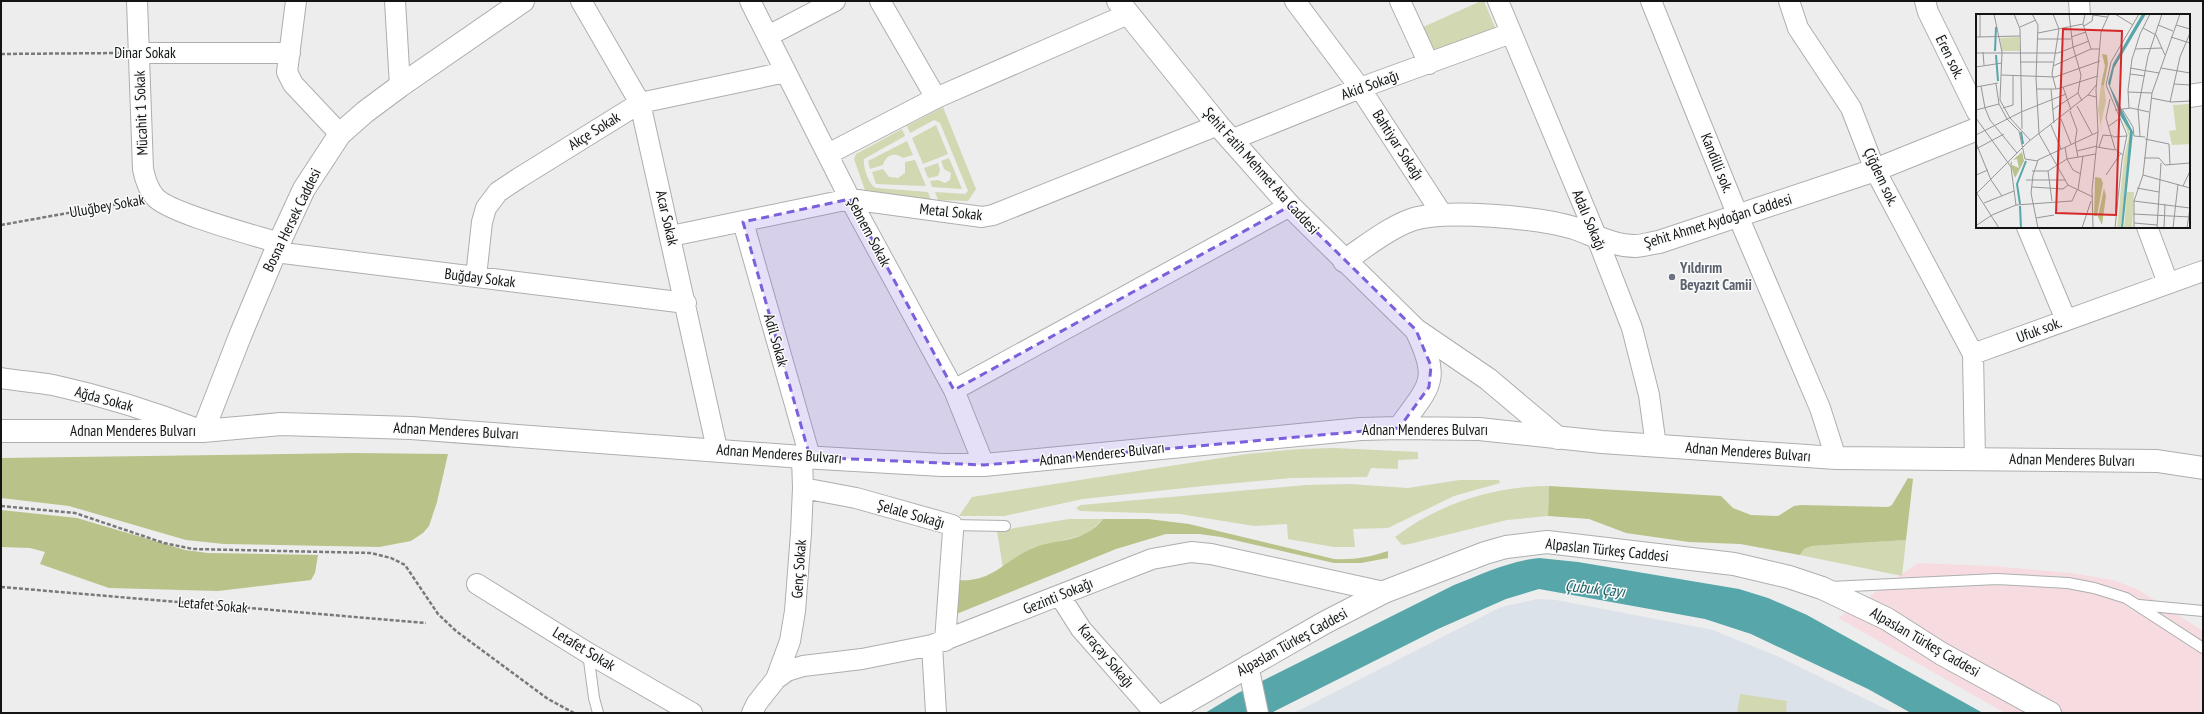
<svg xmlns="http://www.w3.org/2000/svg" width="2204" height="714" viewBox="0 0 2204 714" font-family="'PT Sans Narrow',sans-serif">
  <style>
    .commercial { fill: #f6dce1 }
    .built { fill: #dce2e9 }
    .green { fill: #d1d8b2 }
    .forest { fill: #b9c288 }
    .water { fill: #57a6aa }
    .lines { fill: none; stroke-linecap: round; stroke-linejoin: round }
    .service-casing { stroke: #adaeae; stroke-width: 12 }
    .minor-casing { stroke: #adaeae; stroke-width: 22 }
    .tertiary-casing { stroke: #adaeae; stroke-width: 24 }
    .secondary-casing { stroke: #adaeae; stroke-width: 24 }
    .path { stroke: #79797a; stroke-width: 2.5; stroke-dasharray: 4 2; stroke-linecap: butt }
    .service { stroke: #fff; stroke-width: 10 }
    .minor { stroke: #fff; stroke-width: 20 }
    .tertiary { stroke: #fff; stroke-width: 22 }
    .secondary { stroke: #fff; stroke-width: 22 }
    .marked { fill: #7c60db; fill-opacity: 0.2; stroke: #7c60db; stroke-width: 3; stroke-dasharray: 8 5; stroke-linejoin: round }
    .worship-dot { fill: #6b7280; stroke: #fafbfb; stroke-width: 1.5 }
    .labels { text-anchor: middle; stroke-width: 3; stroke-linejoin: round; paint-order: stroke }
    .street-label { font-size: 15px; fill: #141414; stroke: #fafbfb }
    .worship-label { font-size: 15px; font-weight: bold; fill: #5b616d; stroke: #fafbfb; text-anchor: start }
    .water-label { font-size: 16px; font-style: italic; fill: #1d5f63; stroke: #fafbfb }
    .inset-river { fill: none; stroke: #57a6aa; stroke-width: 2 }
    .inset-road { fill: none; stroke: #969697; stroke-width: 1 }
    .view { fill: #d62828; fill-opacity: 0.15; stroke: #d62828; stroke-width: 2 }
    .inset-edge { fill: none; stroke: #141414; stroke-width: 2 }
  </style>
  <rect width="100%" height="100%" fill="#ededee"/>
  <path class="commercial" d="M1918,563l74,3 79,7 42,7 26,10 64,41v82h-198l-167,-95z"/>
  <path class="built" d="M1538,599l18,1 157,30 66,27 115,56h-600l207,-106z"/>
  <path class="green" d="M1481,1h3l13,31 -64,22 -12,-26z
    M943,107l33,82 -8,12 -30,-1 -3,-8 30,2 3,-3 -28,-68 -6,-3 -24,13 -3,-7z
    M936,125l12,29 -25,10 -11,-26z
    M902,129l3,7 -41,23c-1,8 4,25 12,29l52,4 3,8 -57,-4 -9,-6 -11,-31 2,-5z
    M907,141l6,14 -10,3c-8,-6 -17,-4 -20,7l-13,4 -2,-8z
    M949,158l13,31 -30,-2 -2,-6 8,-1 7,3 5,-3 1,-7 -7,-4 -3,-8z
    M915,160l11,26 -50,-2 -4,-12 11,-3 6,8 9,1 7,-5v-11z
    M938,163l2,7 -2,6 -10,2 -4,-10z
    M1334,448l84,4v7l-20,1v9l-27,-1 -4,9 -76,1 -88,8 -120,13 -79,17h-45l13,-19 275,-43 53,-5z
    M1460,480h39l1,3 -46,13 -66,32 -35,1 2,18h-21l-46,-8 -1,-15 -33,2 -74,-12 -100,-3 -4,-3 5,-3 225,-20 43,-1 59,4z
    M1549,486l-1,30 -41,4 -98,24 -7,1 -7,-8c43,-33 99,-51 154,-51z
    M1069,519h34l-16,15 -54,14 -30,20 -6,-37z
    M1906,540l-4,36 -102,-21 4,-6 8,-3z
    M1740,694l47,7 -1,12h-49z"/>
  <path class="forest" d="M353,453l95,1 -11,48 -8,24 -6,7 -12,8 -32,6 -155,-3 -38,-4 -117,-34 -68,-8v-40z
    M1908,478l5,1 -7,61 -94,6 -8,3 -4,6 -60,-11 -51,-2 -63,-9 -37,-14 -41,-3 1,-30 172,10 12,12 18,7 27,1 16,-10 7,-1 87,2 4,-2z
    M1,510l76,8 108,32 23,3 110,2 -3,18 -4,7 -93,11 -109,-3 -69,-24 5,-12 -15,-4 -29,-1z
    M1103,519h45l41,5 145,35c20,1 36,-2 54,-8v7l-27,5h-27l-113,-26 -22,-3h-33l-50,15 -162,66 2,-35c36,3 46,-18 75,-31 27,-12 51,-4 72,-30z"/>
  <path class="water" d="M1539,558l39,4 161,27 29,9 39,17 176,98h-72l-43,-24 -117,-55 -46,-15 -166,-30 -33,10 -68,30 -167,84h-66l33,-20 216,-108c28,-11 55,-24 85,-27z"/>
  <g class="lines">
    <defs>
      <path id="service" d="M952,525l53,1
        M1830,587l167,-8 71,4 26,5 32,10 77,50
        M2139,605l64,6
        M588,653l6,45 4,15"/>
      <path id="minor" d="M137,1l6,168c2,10 5,20 12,28 14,16 99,38 124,46
        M296,1l-9,71 6,12 47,50
        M395,1l5,85
        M581,1l59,102 77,346
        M750,1l100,198 104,191 30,75
        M880,1l56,97
        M1295,1l65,87 82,126
        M1400,1l29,63
        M1498,1l99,237 35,90 17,67 7,51
        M1651,1l87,215 82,192 16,50
        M1789,1l9,27 53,80 24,62 98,184
        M1925,1l3,11 49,100
        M2079,1l1,14
        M768,36l67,-35
        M139,53h151
        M1231,140l129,-52 151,-55
        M828,154l108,-56 192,-84
        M743,222l67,235
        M2027,227l39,93
        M2147,227l21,56
        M671,236l179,-37 132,18 11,-2 225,-90
        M275,252l411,51
        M476,277l6,-55 4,-14 12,-16 21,-14 121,-75 146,-31
        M1,378c17,3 35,4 52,7 50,11 99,26 147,45
        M954,390l336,-184
        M1975,459l-2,-105 230,-83
        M803,488l53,10 96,27 1,6 -8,110
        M477,584l111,69 104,60
        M1060,596l21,33 74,84
        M932,645l4,68
        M1248,665l10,48
        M776,679l14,-38 5,-30 6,-78 2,-45 -1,-31
        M752,713l5,-10 19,-24 11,-8 16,-5 59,-7 70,-14 220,-86 39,-7 20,2 173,38"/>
      <path id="tertiary" d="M2189,96l14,-2
        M1344,261c21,-14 43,-32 67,-41 32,-12 130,-2 163,8 20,7 39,18 61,18 8,0 16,-3 24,-4l216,-72 102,-41
        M1167,713l157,-90 60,-31 101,-39 21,-6 41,-5 187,22 55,13 33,11 65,31 55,35 108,59"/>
      <path id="secondary" d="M1118,1l100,124 72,81 126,124
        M1399,428c31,-43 42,-47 17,-98l72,49 70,59
        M1,431h202l78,-7 130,4 391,29 140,8h42l377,-36 38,-1 80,1 123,13 234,16 321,3 46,7
        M203,431l37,-95 39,-93 25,-54 36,-55 25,-22 35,-26 123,-85"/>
    </defs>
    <use href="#service" class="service-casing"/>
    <use href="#minor" class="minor-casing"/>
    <use href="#tertiary" class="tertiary-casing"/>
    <use href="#secondary" class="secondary-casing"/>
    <path class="path" d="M1,54l121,-1
      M1,225l134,-24
      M1,506l74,7 89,30 29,6 178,4 20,5 14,7 33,49 18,17 92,68 26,14
      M1,587l425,36"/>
    <use href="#service" class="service"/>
    <use href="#minor" class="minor"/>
    <use href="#tertiary" class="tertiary"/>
    <use href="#secondary" class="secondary"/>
  </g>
  <path class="marked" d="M850,199l104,191 336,-184 126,124 15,36 -2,21 -30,41 -415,37 -174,-8 -67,-235z"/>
  <circle class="worship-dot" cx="1672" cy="277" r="4"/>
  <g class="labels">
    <g class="street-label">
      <text x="145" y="58">Dinar Sokak</text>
      <text transform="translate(1950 57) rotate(64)" y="5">Eren sok.</text>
      <text transform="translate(1370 85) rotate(-20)" y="5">Akid Sokağı</text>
      <text transform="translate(141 113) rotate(-92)" y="5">Mücahit 1 Sokak</text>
      <text transform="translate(594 131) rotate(-32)" y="5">Akçe Sokak</text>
      <text transform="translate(1398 145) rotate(57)" y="5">Bahtiyar Sokağı</text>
      <text transform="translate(1717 163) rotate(68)" y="5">Kandilli sok.</text>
      <text transform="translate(1261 171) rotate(48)" y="5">Şehit Fatih Mehmet Ata Caddesi</text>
      <text transform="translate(1881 177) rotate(65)" y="5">Çiğdem sok.</text>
      <text transform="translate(107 206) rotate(-10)" y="5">Uluğbey Sokak</text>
      <text transform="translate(951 212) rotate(6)" y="5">Metal Sokak</text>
      <text transform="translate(667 218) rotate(77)" y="5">Acar Sokak</text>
      <text transform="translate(292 220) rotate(-64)" y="5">Bosna Hersek Caddesi</text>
      <text transform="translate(1589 220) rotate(67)" y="5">Adalı Sokağı</text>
      <text transform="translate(1718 221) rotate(-17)" y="5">Şehit Ahmet Aydoğan Caddesi</text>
      <text transform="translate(869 232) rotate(62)" y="5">Şebnem Sokak</text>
      <text transform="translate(480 278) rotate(7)" y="5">Buğday Sokak</text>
      <text transform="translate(2039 330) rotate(-20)" y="5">Ufuk sok.</text>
      <text transform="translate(776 340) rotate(74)" y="5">Adil Sokak</text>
      <text transform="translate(104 399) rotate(15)" y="5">Ağda Sokak</text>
      <text x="1425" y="435">Adnan Menderes Bulvarı</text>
      <text x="133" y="436">Adnan Menderes Bulvarı</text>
      <text transform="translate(456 431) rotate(3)" y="5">Adnan Menderes Bulvarı</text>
      <text transform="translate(1748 452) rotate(4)" y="5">Adnan Menderes Bulvarı</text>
      <text transform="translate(779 454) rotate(4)" y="5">Adnan Menderes Bulvarı</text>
      <text transform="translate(1102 454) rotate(-6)" y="5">Adnan Menderes Bulvarı</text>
      <text transform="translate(2072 460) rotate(1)" y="5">Adnan Menderes Bulvarı</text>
      <text transform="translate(911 514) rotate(16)" y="5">Şelale Sokağı</text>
      <text transform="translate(1607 550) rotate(6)" y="5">Alpaslan Türkeş Caddesi</text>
      <text transform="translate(799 569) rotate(-86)" y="5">Genç Sokak</text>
      <text transform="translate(1058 596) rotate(-22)" y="5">Gezinti Sokağı</text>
      <text transform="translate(213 605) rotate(5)" y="5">Letafet Sokak</text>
      <text transform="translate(1292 642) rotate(-29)" y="5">Alpaslan Türkeş Caddesi</text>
      <text transform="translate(1925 642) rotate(30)" y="5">Alpaslan Türkeş Caddesi</text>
      <text transform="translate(584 649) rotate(31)" y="5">Letafet Sokak</text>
      <text transform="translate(1106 656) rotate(50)" y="5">Karaçay Sokağı</text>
    </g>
    <g class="worship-label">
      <text x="1680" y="273">Yıldırım<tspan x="1680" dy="17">Beyazıt Camii</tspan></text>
    </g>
    <g class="water-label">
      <text transform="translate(1595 588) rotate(6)" y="6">Çubuk Çayı</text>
    </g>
  </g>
  <g transform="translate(1976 14)">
    <rect width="214" height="214" fill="#ededee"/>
    <path d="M43,23l1,14h-18l-2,-13zM125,71h3l2,16 -5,23 1,10 -4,-24zM213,90l1,40 -18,1 -3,-14 7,-1 -3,-25zM147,106l6,9 1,7 -9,92h-4l7,-70 5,-22zM151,178h7l-2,36h-8z" fill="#d1d8b2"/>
    <path d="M126,40l5,1 1,9 -4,21h-3l4,-19zM46,138l2,9 -9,17 -5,-15 2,-2v4l7,3 -2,-9 -4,1zM119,163l6,1 2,5 -6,33h-3zM128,174l2,8 -4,29 -4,-8z" fill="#b9c288"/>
    <path d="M166,0h4l-32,54 -4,18 23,46 -10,96h-2l9,-97 -9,-14 -13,-34 5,-19z" fill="#57a6aa"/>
    <path class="inset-river" d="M19,37l1,-24M20,41l2,26M45,118l2,12M44,190l-3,-20 9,-23M44,192l1,22"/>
    <path class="inset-road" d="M18,0l8,38 -2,48 10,18 20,22M38,0l6,15 2,100M56,0l6,11 -2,53 3,56 29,51 25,12M77,0l6,15 -7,45 4,15M93,0l4,33 8,28 -3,18 4,8M109,0l-2,10 8,25h9M139,0l18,11M182,11l15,6M200,11l14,4M108,12l8,-5 1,-6 14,2M44,13l16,-7M167,14l13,7 9,20M62,19l45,-9M0,23l44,-1M4,23v-23M95,23l15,-5M195,23l19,6M61,25h34M159,35l27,-1M7,38l1,13M0,39h82l31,-12M44,48h33M77,52l38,-17M0,53l26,-4M154,54l29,5M185,54l29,5M154,60l15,2M25,61l54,2 45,-16M20,70l3,20 8,15 12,12 6,28 13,2M198,70l16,1M5,72l4,22 5,12 27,33M0,73l22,-4M87,73l8,23M61,75h20l41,-13M75,75l3,34M152,78l24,1M120,83l-8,-2 9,-11M175,84l20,4 19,-1M134,85l-4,19 9,31 8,6M194,88l10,-45 10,-24M101,92l15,28M27,94l10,-3v-29M153,94l-1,-18 4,-31 8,-25 10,-20M146,95l11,18 1,9 11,1M0,96l23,-6M76,96l26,-17M139,96l16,-2 18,4M94,97l7,19 -2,12 3,15M0,104l35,49 5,38M85,105l10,25M75,111l10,24M133,112l11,-8M0,121l45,-23 45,-18M164,122l-2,-27 10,-53 14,-42M137,123l14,-1M169,125l24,5 1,21M0,129l15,37 11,16M89,133l2,12 6,11 8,4M121,133l18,3M123,133l4,-12 10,1M0,135l28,-15M101,137l20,-5M168,144h15l6,7 25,-2M56,157h16l19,-12 29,-5M72,157l4,30M0,161l12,-5M130,161l15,-22M167,161l47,13M50,166h39M207,172l7,-15M56,173l31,2 5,-4M161,174l22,4M102,176l5,-34M0,178l23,36M0,180l52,-52 60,-47M158,187l56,7M8,189l30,-12M157,200l57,3M60,204l18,-3M158,209l23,2M1,211l15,-10 24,-10 56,-4 5,-11M62,214l-7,-35 2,-18 5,-15 60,-28M106,214l9,-27M117,214l-1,-38 6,-58 -2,-42 5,-58 8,-18M139,214l7,-68 5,-25 -21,-50 5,-23 28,-48M158,214v-27l9,-26 9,-82 28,-79M181,214l4,-65M188,214l1,-24M197,214l5,-44M211,214l3,-20"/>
    <path class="view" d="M87,15l59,2 -6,184 -60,-2z"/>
    <rect width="214" height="214" class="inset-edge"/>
  </g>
  <rect width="2204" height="714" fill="none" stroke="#141414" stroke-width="4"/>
</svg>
